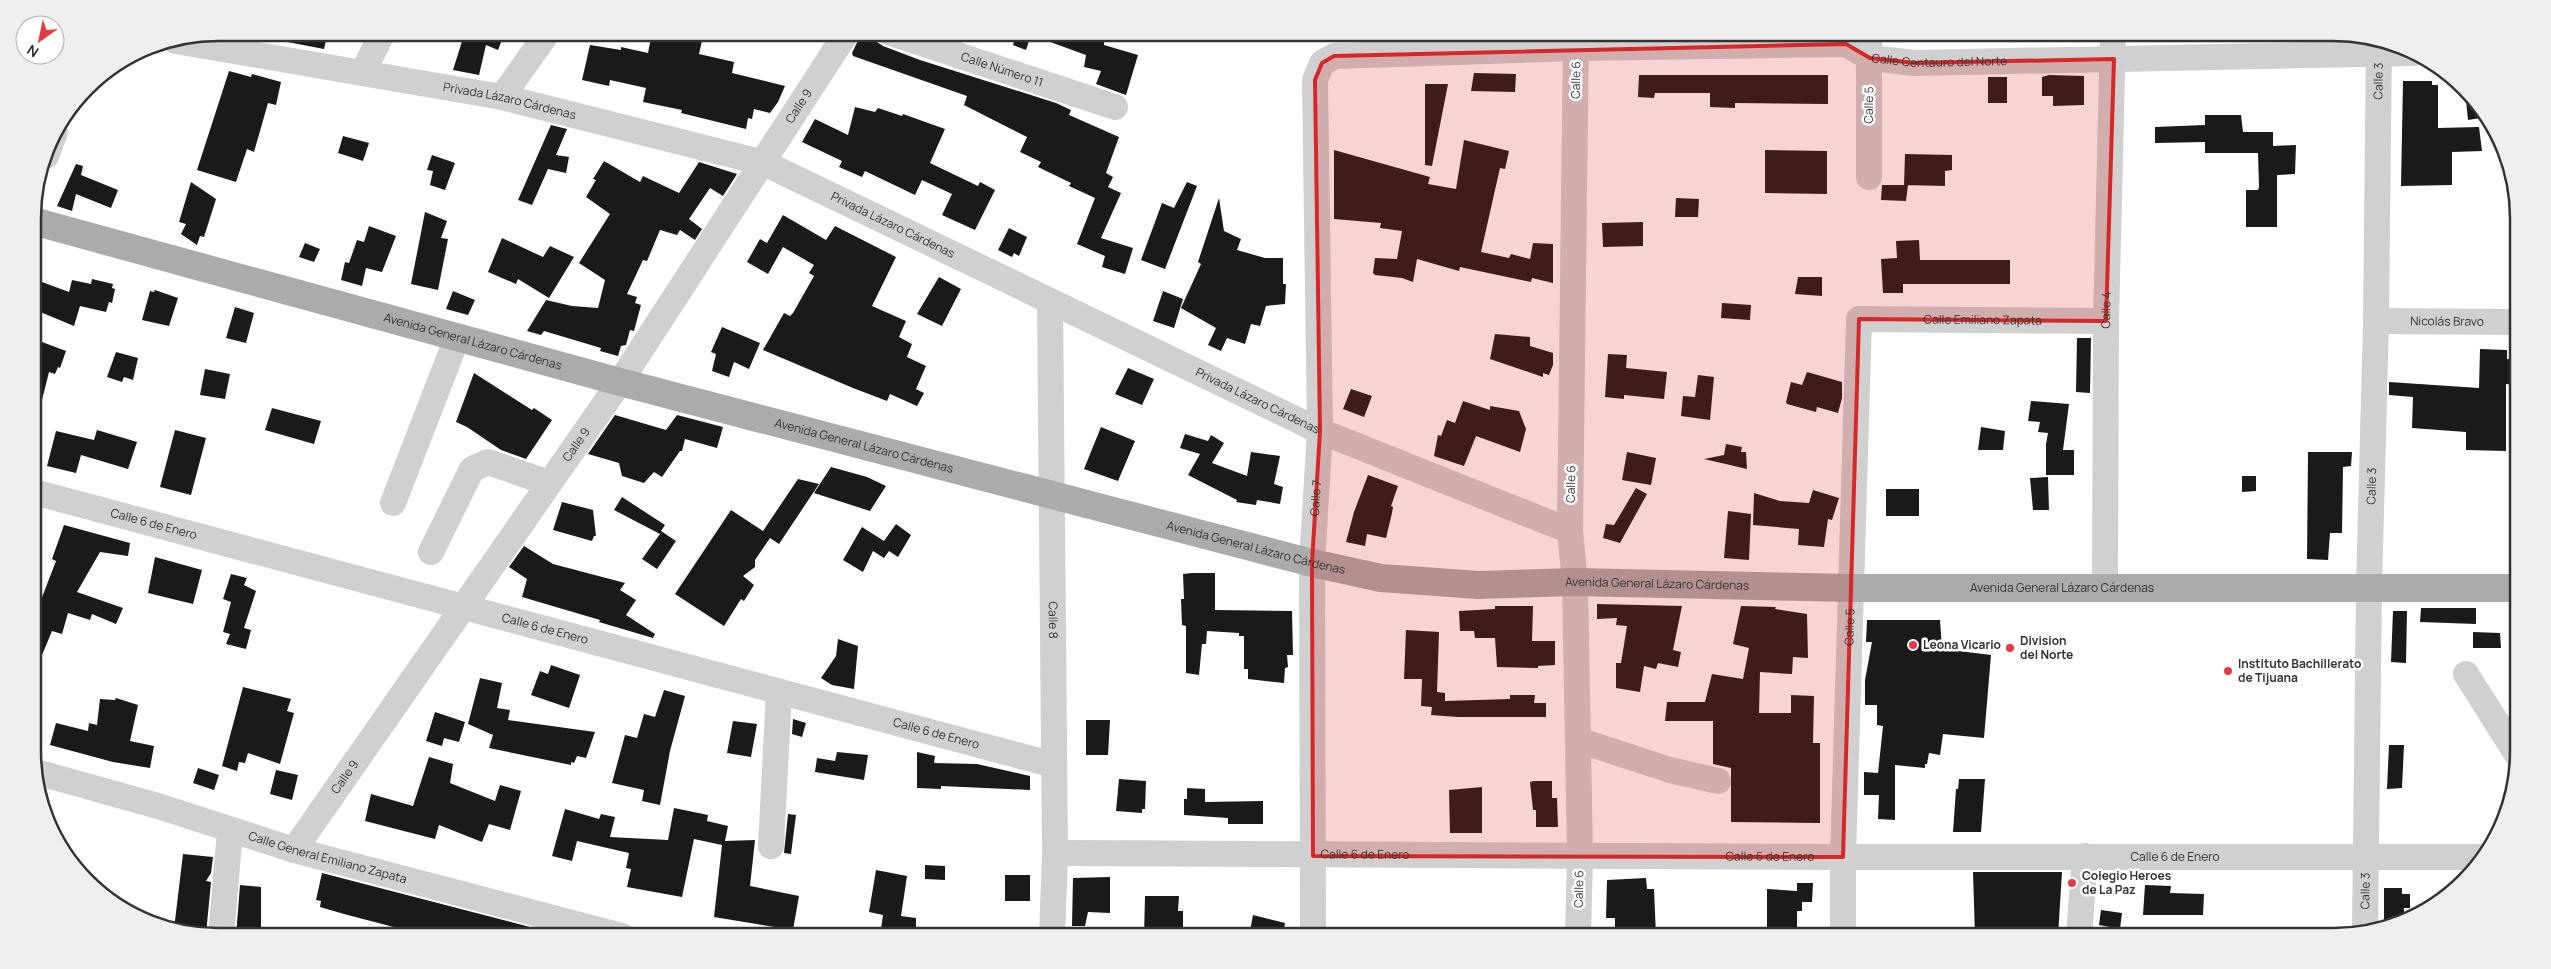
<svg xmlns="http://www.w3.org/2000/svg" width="2551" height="969" viewBox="0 0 2551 969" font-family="Manrope,sans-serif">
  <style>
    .building { fill: #1a1a1a }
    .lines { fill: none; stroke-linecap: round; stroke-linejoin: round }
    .minor { stroke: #d0d0d0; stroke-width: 26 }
    .major { stroke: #ababab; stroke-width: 28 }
    .marked { fill: #d62828; fill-opacity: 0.2; stroke: #d62828; stroke-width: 4; stroke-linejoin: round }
    .poi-dot { fill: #e63946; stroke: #fff; stroke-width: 2 }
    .labels { text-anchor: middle; stroke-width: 5; stroke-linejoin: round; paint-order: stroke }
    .street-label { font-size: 12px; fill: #333; stroke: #fff }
    .poi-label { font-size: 12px; font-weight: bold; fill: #333; stroke: #fff; text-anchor: start }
    .rim { fill: none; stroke: #333; stroke-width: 2.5 }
  </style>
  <rect width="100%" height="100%" fill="#fff"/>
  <path class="building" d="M278,32h50l-4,17 -47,-9z
    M459,32h46l-7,18 -12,-5 -7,30 -26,-5 11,-35z
    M652,32h52l-5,22 35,8 -2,11 53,13 -7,16 -8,11 -16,-4 -2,10 -4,-1 -2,11 -65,-16 1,-3 -39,-8 3,-14 -36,-8 -1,6 -27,-6 8,-35 31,5v-3l27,6z
    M862,32h11l4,10 6,4 37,14 136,43 15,7 -2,5 50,22 -13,36 7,4 -5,10 13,6 -20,45 32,10 -8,26 -23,-7 3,-11 -28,-12 18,-46 -26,-12 2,-3 -33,-16 3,-5 -21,-10 7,-15 -63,-32 3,-9 -114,-40 -1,-3z
    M1017,32h73l-1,6 15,2v5l34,10 -12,40 -30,-11 5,-13 -17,-4 2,-12 -55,-20 -5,15 -13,-5z
    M229,71l22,6 1,-3 29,8 -5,23 -8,-2 -14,49 -7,-3 -11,33 -39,-12z
    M1474,73l42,1 -1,18 -44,-1z
    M1639,75h189v29l-93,-1v5l-25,-1v-14h-55l-1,5 -16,-1z
    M2049,75l35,1v29l-31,1v-10h-11v-19z
    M1988,77h19v26h-19z
    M2403,81h29v4h6v43l41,-1 3,24 -30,1v33l-51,1z
    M1425,84h23l-16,82 -7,-1z
    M2465,90l15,15 7,12 -19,3z
    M855,107l20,5 3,-4 24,8 1,-2 42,15 -15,34 48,23 2,-4 15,8 -20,40 -33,-15 10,-21 -30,-14 -7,15 -50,-24 -3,6 -23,-10 3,-6 -40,-19 13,-23 33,16z
    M2205,115h36l2,17h30v14l23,-1 -1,29 -18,1v52h-31v-37h12l1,-3 -1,-34h-53v-11l-50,1v-16l50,-2z
    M551,125l16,4 -11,26 13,2 -3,16 -18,-4 -16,36 -14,-5z
    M343,136l26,7 -6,18 -25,-8z
    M1464,140l45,11 -4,18 -5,-1 -19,84 28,6 2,-4 19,5 3,-16 20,1v39l-21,-5 -1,4 -71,-15 -1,4 -42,-12 -4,23 -11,-4 -27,-3 -2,-2 2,-15 22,1 5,-28 -22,-3 1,-5 -47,-4v-69l96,27 -2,7 28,5z
    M1765,150l62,1v43l-62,-1z
    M1905,154l47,1v15l-7,1v15l-41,-1z
    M432,155l23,8 -10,27 -15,-5 3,-14 -6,-1z
    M604,161l36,21 3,-6 36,17 20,-31 38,12 -14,22 -13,-8 -21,31 13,10 -7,11 -15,-10 -3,5 -17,-5 -13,31 -4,-1 -16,34 10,3 -2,6 6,2 -7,26 -4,-1 -4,15 -5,1 -3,10 -18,-5 1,-3 -57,-17 -3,4 -14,-4 19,-31 26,6 26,2 7,-28 -26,-17 31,-49 -24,-17 10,-17 -3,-1z
    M76,164l7,2 -2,9 37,15 -7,18 -35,-14 -4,17 -15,-5z
    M191,182l25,17 -12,38 -4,-1 -3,9 -16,-11 5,-10 -7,-2z
    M1187,182l10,4 -32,83 -24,-9 21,-57 12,5z
    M1882,185h26l-2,16 -25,-1z
    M1219,198l5,33 17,8 -4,11 28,8h18v26h3l-1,20 -19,2 -6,20 -9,-2 -6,20 -18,-6 -6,13 -13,-6 8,-17 -35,-20 20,-44 -3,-2z
    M1676,198l23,1 -1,18h-23z
    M425,212l22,9 -6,17 7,1 -10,51 -27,-6z
    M783,215l43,25 9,-14 61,31 -24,49 34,15 -7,16 13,7 -5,13 19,9 -10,23 8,4 -7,13 -27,-12 -3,7 -34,-13 -90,-38 21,-37 6,3 3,-3 21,-37 -5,-3 5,-8 -31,-18 -15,27 -21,-12 13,-23 7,4z
    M1643,222v24l-40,1 -1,-24z
    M369,226l27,10 -14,36 -16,-4 -4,18 -21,-6 4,-18 4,1 8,-23 7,2z
    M1009,228l18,9 -8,19 -5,-3 -2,4 -14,-7z
    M502,238l41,19 7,-11 24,11 -25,41 -31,-19 -2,5 -28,-12z
    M1919,240l1,20h90v24h-107v9h-20l-2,-34 16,-1 -1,-17z
    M305,243l15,6 -6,13 -15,-5z
    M939,277l22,12 -19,37 -25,-12z
    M1798,277h24v19l-27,-2z
    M92,279l21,5 -1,4 3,1 -3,14 -3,-1 -3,10 -26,-6 -6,20 -41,-17 9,-27 27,10 3,-12 19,4z
    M155,290l23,8 -9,28 -27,-6 8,-29 4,1z
    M453,291l22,9 -7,15 -22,-6z
    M1163,291l20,8 -9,29 -21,-7z
    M1722,303l29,2 -1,15 -29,-2z
    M235,307l19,6 -8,30 -20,-5z
    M722,327l38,16 -11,26 -15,-7 -5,15 -17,-6 4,-17 -5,-2z
    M1495,334l35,3v9l23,7v12l-4,10 -6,-2v4l-53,-18z
    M2077,338h14l-1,55 -14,-1z
    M34,339l32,12 -6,17 -2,-1 -3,7 -6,-2 -10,40h-5z
    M2480,349l27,1v9l10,1v25l-11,-1v67l-40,-1v-18l-54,-4 1,-31 -24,-2v-13l90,6z
    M116,352l22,6 -5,22 -9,-3 -2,5 -15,-5z
    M1608,354l19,1 -1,13 41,4 -3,27 -40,-4v4l-19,-2z
    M1128,368l26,11 -12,26 -27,-11z
    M205,369l25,5 -5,25 -25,-4z
    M1807,372l35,10v16l-4,15 -21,-6 -1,5 -29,-8 -1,-2 5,-20 11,3z
    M474,373l58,37 2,-2 18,12 -26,39 -25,-9 -34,-23 -11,-5z
    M1698,375l16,2 -4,43 -29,-4 2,-20 12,1z
    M1351,389l21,7 -8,21 -21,-8z
    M1463,401l27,9v-4l29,5 7,18 -6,23 -44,-16 -12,30 -30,-10 4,-21 3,1 6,-16 8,3z
    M2031,401l38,3 -6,46h11v25h-28v-31l2,-11 -10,-1 2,-10 -12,-1z
    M272,408l49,13 -7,23 -49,-14z
    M615,415l51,15 11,-15 46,12 -6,21 -32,-9 -3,12h-2l-18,26 -8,-5 -10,11 -22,-7 -3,-13 -31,-9z
    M1101,427l34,14 -17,40 -34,-12z
    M1981,427l24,4 -2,19h-25z
    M97,430l40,12 -9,27 -47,-14 -5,18 -29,-7 9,-35 38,9z
    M175,430l31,8 -15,57 -31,-8z
    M1185,434l23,7 3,-6 13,8 -12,20 35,13 4,-24 29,4 -6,28 9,3 -3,17 -23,-4 -1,5 -20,-3 1,-2 -49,-25 12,-21 -20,-6z
    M1726,444l16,3 -1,5h5l1,17 -43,-10 20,-4z
    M1627,452l29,6 -5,27 -29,-5z
    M2308,452h44l-1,14 -8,1 -1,66h-12l-2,27 -21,-1z
    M831,467l36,10 19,9 -16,25 -56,-18z
    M1368,475l30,11 -7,20 2,1 -1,6 -6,25 -19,-4 -2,12 -19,-4 8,-30z
    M2242,476h14v15l-14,1z
    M2048,477l1,33h-16l-3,-32z
    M798,479l21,5 -40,60 -9,-6 -15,22v7l-12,9 11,9 -10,16 -3,-2 -17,27 -49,-32 56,-84 32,21z
    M1636,488l11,6 -27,49 -17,-5 3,-14 8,1z
    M1886,489h33v27h-33z
    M1813,490l26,8 -7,22 -4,-1 -4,28 -26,-2 1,-16 -46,-4 1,-32 26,8 29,2z
    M622,497l43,28 -4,6 15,10 -19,28 -15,-10 18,-25 -46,-24z
    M562,502l31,8 3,26h-2l-2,5 -39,-11z
    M1728,511l23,3 -2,46 -25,-2z
    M896,524l15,11 -13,22 -9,-6 -5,7 -11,-7 -10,21 -20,-12 19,-33 22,14z
    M64,525l66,18 -2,13 -28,-4 -23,40 46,16 -7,16 -24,-10 -2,6 -22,-7 -6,21 -10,-3 -17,41v-68l4,1 17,-44 -4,-2z
    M524,546l29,18 72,19 -5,7 16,10 -10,15 29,19 -2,4 -54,-16 1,-2 -78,-23 5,-18 -18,-12z
    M155,557l47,13 -9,34 -45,-11z
    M1192,573h23v37l77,1 1,44h-6l1,12 -3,1 -1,15 -36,-4v-10h-4v-33h-5v-3l-32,-2 -1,13h-4l-3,31 -13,-2v-47l-4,-1 -1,-26h3l-1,-25z
    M231,574l16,4 -3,7 12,6 -12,37 7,2 -5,19 -20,-5 4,-10 -7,-2 8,-30 -8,-3z
    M1597,604l85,2 -9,44 8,2 -3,15 -20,-4 -2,6 -12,-3 -4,26 -24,-4v-25h5l6,-37 -11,-1 1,-7 -20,1z
    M1495,606h38l-1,35h23v24l-17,1v2l-41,-1 -2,-29h-20l-1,-7h-14l-1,-20 36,-2z
    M1741,606l35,1 -1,2 32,5 1,44 -15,-1 -1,17 -32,-2 -1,41h32v-18l23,1 -1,47h7v80l-89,-1v-54l-18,-4v-43h-48l2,-19h38l7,-28 31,5 6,-31 -16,-4z
    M2421,608h55v16l-56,-2z
    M2393,611h14l-1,52 -15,-1z
    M1867,620h73l2,29 49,6 -7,83 -41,-4 -3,21 -11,-2 -2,11h-2v4l-30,-3v55l-17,-1 1,-24h-15v-23l14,1 5,-47 -6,-1v-20h-12v-25l7,-38h-6z
    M1406,630l33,2 -2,60 8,1v8l65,-2v-4h25l-1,8h12v14h-88l-27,-2 1,-8 -11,-1 1,-27h-18z
    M2473,632l27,1 1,15h-28z
    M838,639l20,7 -4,43 -22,-4 -11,-7 15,-22z
    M551,665l29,10 -11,33 -38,-13 9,-24 8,3z
    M480,678l22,5 -5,25 13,2 -2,10 87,12 -9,26 -9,-2 -3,7 -3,-1v3l-82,-17 4,-13 -25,-11z
    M243,687l48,12 -4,12 7,2 -14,51 -32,-11 -3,10 -6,-1 -2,9 -15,-5z
    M664,690l21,6 -15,55 -10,54 -18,-4 2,-11 -32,-7 13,-48 12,3 7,-24 11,3z
    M116,698l22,7 -8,36 24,5 -4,22 -37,-6 -63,-17 6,-22 32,8 1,-8 8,2 3,-26 15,1z
    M435,712l30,10 -6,20 -15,-4 -2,8 -16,-5z
    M793,719l13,4 -4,14 -10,-3z
    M1086,720h24l-2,35h-22z
    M733,721l24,3 -6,33 -24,-4z
    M2389,745h15l-2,43 -15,1z
    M837,752l31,3 -4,25 -49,-8 2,-14 18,3z
    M917,752l18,4 -1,7 43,1 53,12v14l-89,-4v3l-24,-1z
    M429,757l24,7 -3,19 45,18 5,-16 21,6 -11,39 -21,-6 -7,18 -43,-17 -4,14 -70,-18 6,-27 42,12z
    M198,768l21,7 -5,15 -21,-7z
    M276,770l22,5 -6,25 -22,-6z
    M1119,779l27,2 -1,28h-3v4l-26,-2z
    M1959,779h26l-4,53h-28l3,-43h2z
    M1534,781h18v17h5l1,29h-22v-17h-3l-3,-28z
    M1482,787v46h-32l-1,-43z
    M1187,788l18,1v13l58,-1v23h-35v-6l-44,-3v-16h3z
    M674,808l34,7 -1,6 21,5 -3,15 30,-1 -5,46 49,10 -6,34 -79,-13 8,-72 -28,-6 -12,58 -55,-10 4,-18 -5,-1 3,-15 -52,-12 -5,20 -20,-5 13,-47 34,10 2,-5 14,3 -5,20 58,3z
    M788,814l8,1 -5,39 -7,-1z
    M183,854l30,3 -2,16 -5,8 5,1 -5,52 -32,-5z
    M925,865l20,1v14l-20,-1z
    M876,870l31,6 -6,40 15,2v18h-36l3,-21 -14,-3z
    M1973,872h89l-4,64h-83z
    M322,873l231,60v3h-125l-84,-22 -24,-7 1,-6 -5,-1z
    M1005,875h25v26h-25z
    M1110,877v36l-22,-1 -3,14h-13l1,-48z
    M1646,878l1,11h7l2,47 -41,-4v-14h-9l1,-38z
    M1797,883h16l-1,19h-10v9h-5v16l-30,1v-39l30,2z
    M240,885l21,2v49h-25z
    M2145,885l26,1 -1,7 34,1 -1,21h-60z
    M2384,888h18v6h8v14h-6v12l-20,8z
    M1145,896h34l-1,15h5v25h-39z
    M2101,910l21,3 -2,16 -21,-4z
    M1253,915l32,8 -2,13h-25v-3l-8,-2z"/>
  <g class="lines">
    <g class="minor">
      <path id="s1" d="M888,32l227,75"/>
      <path d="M1576,32l-6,499 5,51 5,275 -2,79"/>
      <path id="s2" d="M176,41l326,56 262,66 556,268 250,100"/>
      <path d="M363,72l20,-40"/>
      <path d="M502,97l46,-65"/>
      <path d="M46,156l9,-24"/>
      <path d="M1869,177v-145"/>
      <path id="s3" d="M1050,302l5,551 -3,83"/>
      <path id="s4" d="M2376,321l141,1"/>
      <path id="s5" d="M34,492l1020,273"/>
      <path d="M393,503l64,-165"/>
      <path d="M431,552l41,-83 16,-7 61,21"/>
      <path id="s6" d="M2105,586l1,-265 7,-289"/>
      <path d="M2466,674l52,82"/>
      <path d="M1578,740l92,30 48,11"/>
      <path id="s7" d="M36,772l122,34 136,44 328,86"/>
      <path d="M771,846l8,-154"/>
      <path id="s8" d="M294,850l326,-468 227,-350"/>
      <path id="s9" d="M1055,853l788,4h641"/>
      <path id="s10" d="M2365,932l4,-344 7,-267 3,-281"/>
      <path d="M221,936l9,-105"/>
      <path id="s11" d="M1313,936l-1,-373 8,-132 -5,-351 7,-17 12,-7 243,-8 269,-4 24,14 45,5 497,-10"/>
      <path id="s12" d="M1843,936v-79l16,-538 247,2"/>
      <path d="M2079,936l6,-80"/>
    </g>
    <path class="major" id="s13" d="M33,221l587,161 692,181 69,15 97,7 97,-3 276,6h667"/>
  </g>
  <path class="marked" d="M1846,44l24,14 45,5 199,-4 -8,262 -247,-2 -16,538 -530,-1 -1,-293 8,-132 -5,-351 7,-17 12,-7z"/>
  <g class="poi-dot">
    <circle cx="1913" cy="645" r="5"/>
    <circle cx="2010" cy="648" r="5"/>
    <circle cx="2228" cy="671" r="5"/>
    <circle cx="2072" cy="883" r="5"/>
  </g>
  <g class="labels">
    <g class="street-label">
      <text dy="4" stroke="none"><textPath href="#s11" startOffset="1498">Calle Centauro del Norte</textPath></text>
      <text dy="4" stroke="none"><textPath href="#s1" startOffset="120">Calle Número 11</textPath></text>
      <text transform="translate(1576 80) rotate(-89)" y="4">Calle 6</text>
      <text dy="4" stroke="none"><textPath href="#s10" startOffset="851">Calle 3</textPath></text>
      <text dy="4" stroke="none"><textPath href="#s2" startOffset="339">Privada Lázaro Cárdenas</textPath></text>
      <text transform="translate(1869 105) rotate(-89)" y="4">Calle 5</text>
      <text dy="4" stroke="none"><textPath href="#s8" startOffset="899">Calle 9</textPath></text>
      <text dy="4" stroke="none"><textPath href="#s2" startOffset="744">Privada Lázaro Cárdenas</textPath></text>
      <text dy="4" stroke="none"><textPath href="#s6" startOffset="276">Calle 4</textPath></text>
      <text dy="4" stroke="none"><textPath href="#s12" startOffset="741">Calle Emiliano Zapata</textPath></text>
      <text dy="4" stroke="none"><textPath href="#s4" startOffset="71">Nicolás Bravo</textPath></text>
      <text dy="4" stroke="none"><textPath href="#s13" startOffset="456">Avenida General Lázaro Cárdenas</textPath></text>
      <text dy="4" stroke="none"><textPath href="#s2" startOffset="1149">Privada Lázaro Cárdenas</textPath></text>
      <text dy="4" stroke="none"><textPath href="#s8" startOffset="494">Calle 9</textPath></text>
      <text dy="4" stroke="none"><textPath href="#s13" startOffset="861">Avenida General Lázaro Cárdenas</textPath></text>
      <text transform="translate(1571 484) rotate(-89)" y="4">Calle 6</text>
      <text dy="4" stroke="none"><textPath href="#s10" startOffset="446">Calle 3</textPath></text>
      <text dy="4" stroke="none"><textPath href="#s11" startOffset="438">Calle 7</textPath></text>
      <text dy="4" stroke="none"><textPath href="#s5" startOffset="124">Calle 6 de Enero</textPath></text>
      <text dy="4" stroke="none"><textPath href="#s13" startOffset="1266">Avenida General Lázaro Cárdenas</textPath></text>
      <text dy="4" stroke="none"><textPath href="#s13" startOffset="1671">Avenida General Lázaro Cárdenas</textPath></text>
      <text dy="4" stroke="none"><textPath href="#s13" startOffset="2076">Avenida General Lázaro Cárdenas</textPath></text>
      <text dy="4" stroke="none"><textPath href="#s3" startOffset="318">Calle 8</textPath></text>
      <text dy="4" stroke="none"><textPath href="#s12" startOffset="309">Calle 5</textPath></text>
      <text dy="4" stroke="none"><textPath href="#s5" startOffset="529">Calle 6 de Enero</textPath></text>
      <text dy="4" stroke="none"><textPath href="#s5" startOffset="934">Calle 6 de Enero</textPath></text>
      <text dy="4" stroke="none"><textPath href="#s8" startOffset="89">Calle 9</textPath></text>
      <text dy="4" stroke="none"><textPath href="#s9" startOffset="310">Calle 6 de Enero</textPath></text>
      <text dy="4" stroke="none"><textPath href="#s9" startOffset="715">Calle 6 de Enero</textPath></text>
      <text dy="4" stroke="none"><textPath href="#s9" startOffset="1120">Calle 6 de Enero</textPath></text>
      <text dy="4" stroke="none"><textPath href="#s7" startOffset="304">Calle General Emiliano Zapata</textPath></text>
      <text transform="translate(1579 889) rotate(-89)" y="4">Calle 6</text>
      <text dy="4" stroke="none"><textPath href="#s10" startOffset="41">Calle 3</textPath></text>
    </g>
    <g class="poi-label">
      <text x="2020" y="645">Division<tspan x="2020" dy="14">del Norte</tspan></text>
      <text x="1923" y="649">Leona Vicario</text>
      <text x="2238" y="668">Instituto Bachillerato<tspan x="2238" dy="14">de Tijuana</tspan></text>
      <text x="2082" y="880">Colegio Heroes<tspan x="2082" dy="14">de La Paz</tspan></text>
    </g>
  </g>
  <path d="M0 0H2551V969H0ZM218 41H2333A177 177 0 0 1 2510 218V751A177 177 0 0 1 2333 928H218A177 177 0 0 1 41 751V218A177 177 0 0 1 218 41Z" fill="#efefef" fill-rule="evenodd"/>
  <path class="rim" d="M218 41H2333A177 177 0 0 1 2510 218V751A177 177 0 0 1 2333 928H218A177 177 0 0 1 41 751V218A177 177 0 0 1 218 41Z"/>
  <g transform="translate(40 40) rotate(213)"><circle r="24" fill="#ffffff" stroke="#adadad"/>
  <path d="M0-4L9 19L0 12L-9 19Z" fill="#e63946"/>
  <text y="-8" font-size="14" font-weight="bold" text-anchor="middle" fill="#333333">N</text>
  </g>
</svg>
